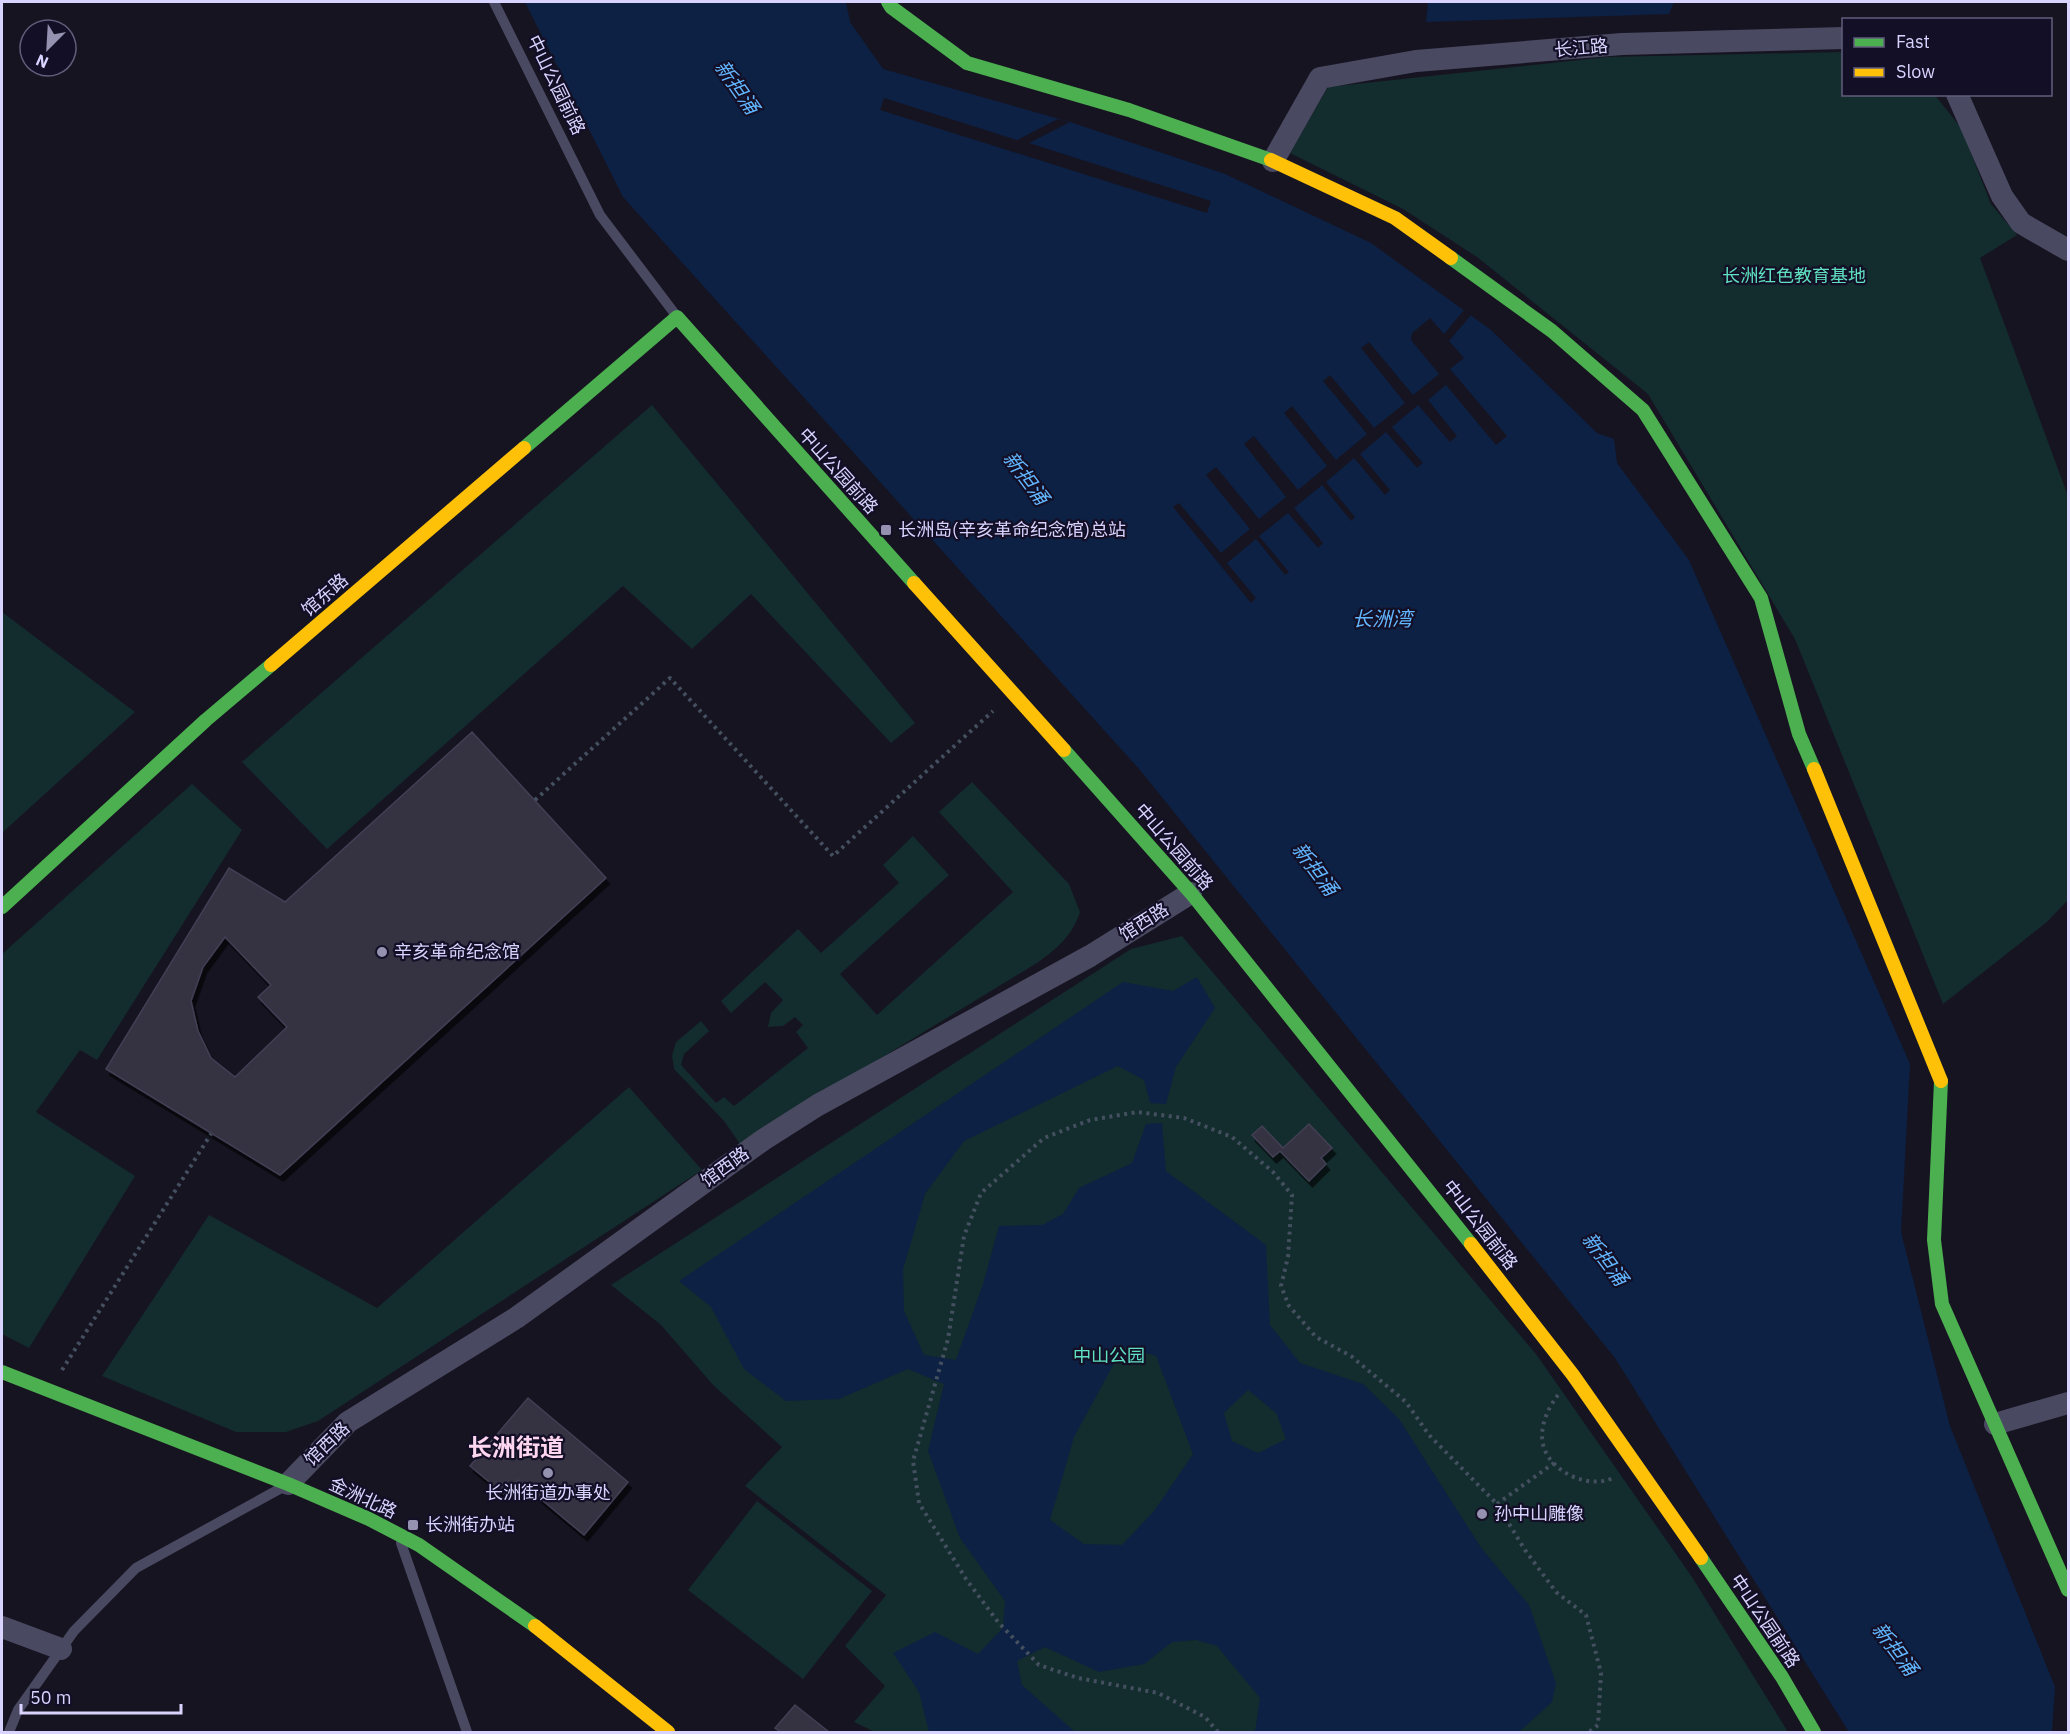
<svg xmlns="http://www.w3.org/2000/svg" width="2070" height="1734" viewBox="0 0 2070 1734" font-family="'IBM Plex Sans','Noto Sans SC',sans-serif">
  <style>
    .green { fill: #132c2d }
    .water { fill: #0d2144; fill-rule: evenodd }
    .pier { fill: #161421 }
    .building { fill: #343243; stroke: #433f54; stroke-width: 1.5; fill-rule: evenodd; filter: url(#shadow) }
    .lines { fill: none; stroke-linecap: round; stroke-linejoin: round }
    .path { stroke: #44505f; stroke-width: 4; stroke-dasharray: 3 4.5; stroke-linecap: butt }
    .lane { stroke: #4a4962; stroke-width: 10 }
    .street { stroke: #4a4962; stroke-width: 22 }
    .fast { stroke: #4caf50; stroke-width: 14 }
    .slow { stroke: #ffc107; stroke-width: 14 }
    .poi-dot { fill: #9591b1; stroke: #130f26; stroke-width: 2 }
    .labels { text-anchor: middle; stroke-width: 4.5; stroke-linejoin: round; paint-order: stroke }
    .street-label { font-size: 18px; fill: #d9d4ff; stroke: #130f26 }
    .park-label { font-size: 18px; fill: #5fe0c0; stroke: #130f26 }
    .poi-label { font-size: 18px; fill: #d9d4ff; stroke: #130f26; text-anchor: start }
    .water-label { font-size: 20px; font-style: italic; fill: #62b6ff; stroke: #130f26 }
    .district-label { font-size: 24px; font-weight: bold; fill: #ffd6f0; stroke: #130f26 }
  </style>
  <defs>
    <filter id="shadow"><feDropShadow dx="3.5" dy="6" stdDeviation="0" flood-color="#0009"/></filter>
  </defs>
  <rect width="100%" height="100%" fill="#161421"/>
  <path class="green" d="M1843,52l1,42 91,1 26,33 30,76 26,31 -37,23 88,238v404l-21,22 -104,82 -148,-365 -147,-245 -171,-137 -74,-48 -113,-56 38,-66 279,-30z
    M652,405l263,318 -24,20 -140,-149 -59,55 -69,-63 -296,263 -85,-87z
    M2,612l133,100 -133,121z
    M972,782l97,102 11,28c-8,24 -22,36 -43,51l-297,181 -16,-23 -50,-52 -2,-13 4,-14 25,-21 8,10 -25,23 -3,11 35,38 8,-6 10,9 74,-58 -12,-16 7,-7 -8,-8 -12,9 -15,1 3,-14 12,-13 -18,-18 -34,31 -10,-12 77,-72 23,24 78,-70 -16,-18 30,-29 36,39 -109,99 37,41 136,-123 -74,-80z
    M192,784l50,46 -145,230 -17,-10 -44,62 99,64 -106,172 -27,-14v-380z
    M1182,936l354,418 156,223 96,155h-913l-21,-10 31,-36 -40,-40 41,-51 -141,-109 37,-39 -68,-61 -53,-61 -50,-40 520,-336z
    M629,1087l73,83 -384,251 -32,11h-50l-134,-56 107,-161 168,93z
    M757,1501l115,90 -69,88 -115,-89z"/>
  <path class="water" d="M525,2h321l4,20 33,47 187,53 155,52 146,69 120,87 106,103 17,6 3,24 72,97 221,504 -9,168 49,194 105,261 -3,45h-203l-234,-374 -475,-588 -517,-573z
    M1428,2h246l-5,12 -243,8z
    M1197,977l18,31 -39,59 -10,37 -16,-1 -6,-23 -26,-14 -154,75 -39,53 -22,76 1,41 20,44 32,5 27,-76 16,-58 43,-1 21,-11 16,-26 53,-25 14,-39 16,-1 4,48 100,74 4,80 30,38 63,21 36,35 83,130 47,56 27,78 -4,19 -33,30h-264l5,-34 -43,-52 -21,-6 -24,2 -28,22 -45,8 -54,-25 -28,14 5,24 53,47h-146l-10,-40 -26,-39 42,-21 43,22 25,-26 2,-27 -45,-63 -32,-87 16,-67 -36,-15 -69,30 -53,2 -42,-32 -33,-62 -32,-26 444,-299 50,9zM1123,1347l33,9 37,98 -39,57 -32,34 -38,-1 -34,-24 24,-83zM1248,1390l28,23 10,26 -28,14 -26,-12 -8,-28z"/>
  <path class="pier" d="M884,98l133,42 41,-21 12,3 -41,21 182,58 -4,12 -327,-103z
    M1464,310l7,5 -22,26 15,17 -14,11 57,67 -11,9 -50,-60 -18,15 29,36 -7,6 -32,-37 -26,22 31,36 -6,5 -31,-36 -26,22 30,36 -5,5 -31,-37 -28,24 29,35 -4,4 -29,-36 -28,23 29,35 -5,5 -30,-35 -29,23 30,36 -4,3 -29,-36 -29,24 29,35 -5,5 -78,-96 6,-4 42,50 29,-24 -44,-54 10,-8 43,52 27,-22 -42,-53 10,-8 44,54 29,-24 -43,-53 8,-7 44,54 31,-26 -44,-53 7,-6 44,53 31,-25 -44,-55 8,-6 44,53 26,-21 -28,-34 1,-7 18,-15 14,16z"/>
  <path class="building" d="M472,732l134,146 -326,297 -174,-106 123,-201 56,34zM225,937l46,48 -13,12 29,30 -52,50 -24,-19 -13,-27 -7,-30 12,-34z
    M1309,1124l23,24 -11,10 5,6 -17,17 -29,-30 -7,6 -21,-22 10,-9 21,22z
    M528,1398l100,84 -44,53 -66,-55 -13,15 -35,-29z
    M795,1705l34,27h-48l-6,-4z"/>
  <g class="lines">
    <path class="path" d="M535,800l135,-122 163,178 160,-145
      M62,1370l149,-236
      M1558,1395c-11,14 -20,35 -14,53 9,26 48,42 71,29
      M1497,1504l57,-41
      M1218,1732l-13,-15 -47,-24 -80,-15 -39,-13 -41,-43 -32,-43 -47,-76 -6,-42 35,-122 16,-103 17,-43 63,-55 46,-18 47,-8 47,6 48,19 41,35 19,23 -4,62 -7,29 8,20 27,31 35,19 55,46 23,33 68,69 28,46 31,42 30,23 15,58 -3,52 -9,7"/>
    <path class="lane" d="M494,2l106,213 75,99
      M401,1543l66,189
      M9,1732l9,-22 56,-79 62,-63 147,-81"/>
    <path class="street" d="M1957,94l45,102 19,27 47,27
      M1273,161l47,-83 96,-17 206,-17 222,-6
      M1995,1424l73,-21
      M288,1484l60,-62 168,-104 247,-178 55,-35 272,-149 101,-63
      M2,1627l59,22"/>
    <path class="fast" d="M888,2l3,5 76,56 162,47 142,50
      M1451,258l101,73 91,79 118,188 38,136 15,35
      M524,448l153,-131 237,266
      M1064,750l127,143 280,351
      M2,907l204,-187 65,-55
      M1941,1081l-7,159 8,64 126,286
      M2,1372l286,112 81,35 50,26 116,81
      M1701,1558l81,119 32,55"/>
    <path class="slow" d="M1271,160l124,58 56,40
      M914,583l150,167
      M271,665l253,-217
      M1814,769l127,312
      M1471,1244l102,131 128,183
      M535,1626l133,106"/>
  </g>
  <g class="poi-dot">
    <rect x="880" y="524" width="12" height="12" rx="3"/>
    <circle cx="382" cy="952" r="6"/>
    <circle cx="548" cy="1473" r="6"/>
    <circle cx="1482" cy="1514" r="6"/>
    <rect x="407" y="1519" width="12" height="12" rx="3"/>
  </g>
  <g class="labels">
    <g class="street-label">
      <text transform="translate(1581 48) rotate(-5)" y="6">长江路</text>
      <text transform="translate(556 85) rotate(64)" y="6">中山公园前路</text>
      <text transform="translate(838 471) rotate(48)" y="6">中山公园前路</text>
      <text transform="translate(325 595) rotate(-41)" y="6">馆东路</text>
      <text transform="translate(1174 847) rotate(49)" y="6">中山公园前路</text>
      <text transform="translate(1144 922) rotate(-32)" y="6">馆西路</text>
      <text transform="translate(725 1167) rotate(-36)" y="6">馆西路</text>
      <text transform="translate(1480 1225) rotate(52)" y="6">中山公园前路</text>
      <text transform="translate(327 1444) rotate(-44)" y="6">馆西路</text>
      <text transform="translate(363 1498) rotate(25)" y="6">金洲北路</text>
      <text transform="translate(1765 1621) rotate(56)" y="6">中山公园前路</text>
    </g>
    <g class="park-label">
      <text x="1794" y="282">长洲红色教育基地</text>
      <text x="1109" y="1362">中山公园</text>
    </g>
    <g class="poi-label">
      <text x="898" y="536">长洲岛(辛亥革命纪念馆)总站</text>
      <text x="394" y="958">辛亥革命纪念馆</text>
      <text x="548" y="1499" text-anchor="middle">长洲街道办事处</text>
      <text x="1494" y="1520">孙中山雕像</text>
      <text x="425" y="1531">长洲街办站</text>
    </g>
    <g class="water-label">
      <text transform="translate(737 87) rotate(55)" y="7">新担涌</text>
      <text transform="translate(1026 478) rotate(53)" y="7">新担涌</text>
      <text x="1382" y="626">长洲湾</text>
      <text transform="translate(1315 869) rotate(53)" y="7">新担涌</text>
      <text transform="translate(1605 1259) rotate(53)" y="7">新担涌</text>
      <text transform="translate(1895 1649) rotate(53)" y="7">新担涌</text>
    </g>
    <g class="district-label">
      <text x="516" y="1456">长洲街道</text>
    </g>
  </g>
  <rect width="2070" height="1734" fill="none" stroke="#d9d4ff" stroke-width="6"/>
  <rect x="1842" y="18" width="210" height="78" fill="#130f26" stroke="#625e7d" stroke-width="1.5"/>
  <rect x="1854" y="38" width="30" height="9" fill="#4caf50" stroke="#625e7d" stroke-width="1.5"/>
  <text x="1896" y="48" font-size="18" fill="#d9d4ff">Fast</text>
  <rect x="1854" y="68" width="30" height="9" fill="#ffc107" stroke="#625e7d" stroke-width="1.5"/>
  <text x="1896" y="78" font-size="18" fill="#d9d4ff">Slow</text>
  <g transform="translate(48 48) rotate(204)"><circle r="28" fill="#130f26" stroke="#625e7d" stroke-width="1.5"/>
  <path d="M0-4.5L10 22L0 15L-10 22Z" fill="#9591b1"/>
  <text y="-9" font-size="16" font-weight="bold" text-anchor="middle" fill="#d9d4ff">N</text>
  </g>
  <path d="M21 1704v9h160v-9" fill="none" stroke="#d9d4ff" stroke-width="3"/>
  <text x="30" y="1704" font-size="18" fill="#d9d4ff" stroke="#130f26" stroke-width="4.5" paint-order="stroke">50 m</text>
</svg>
